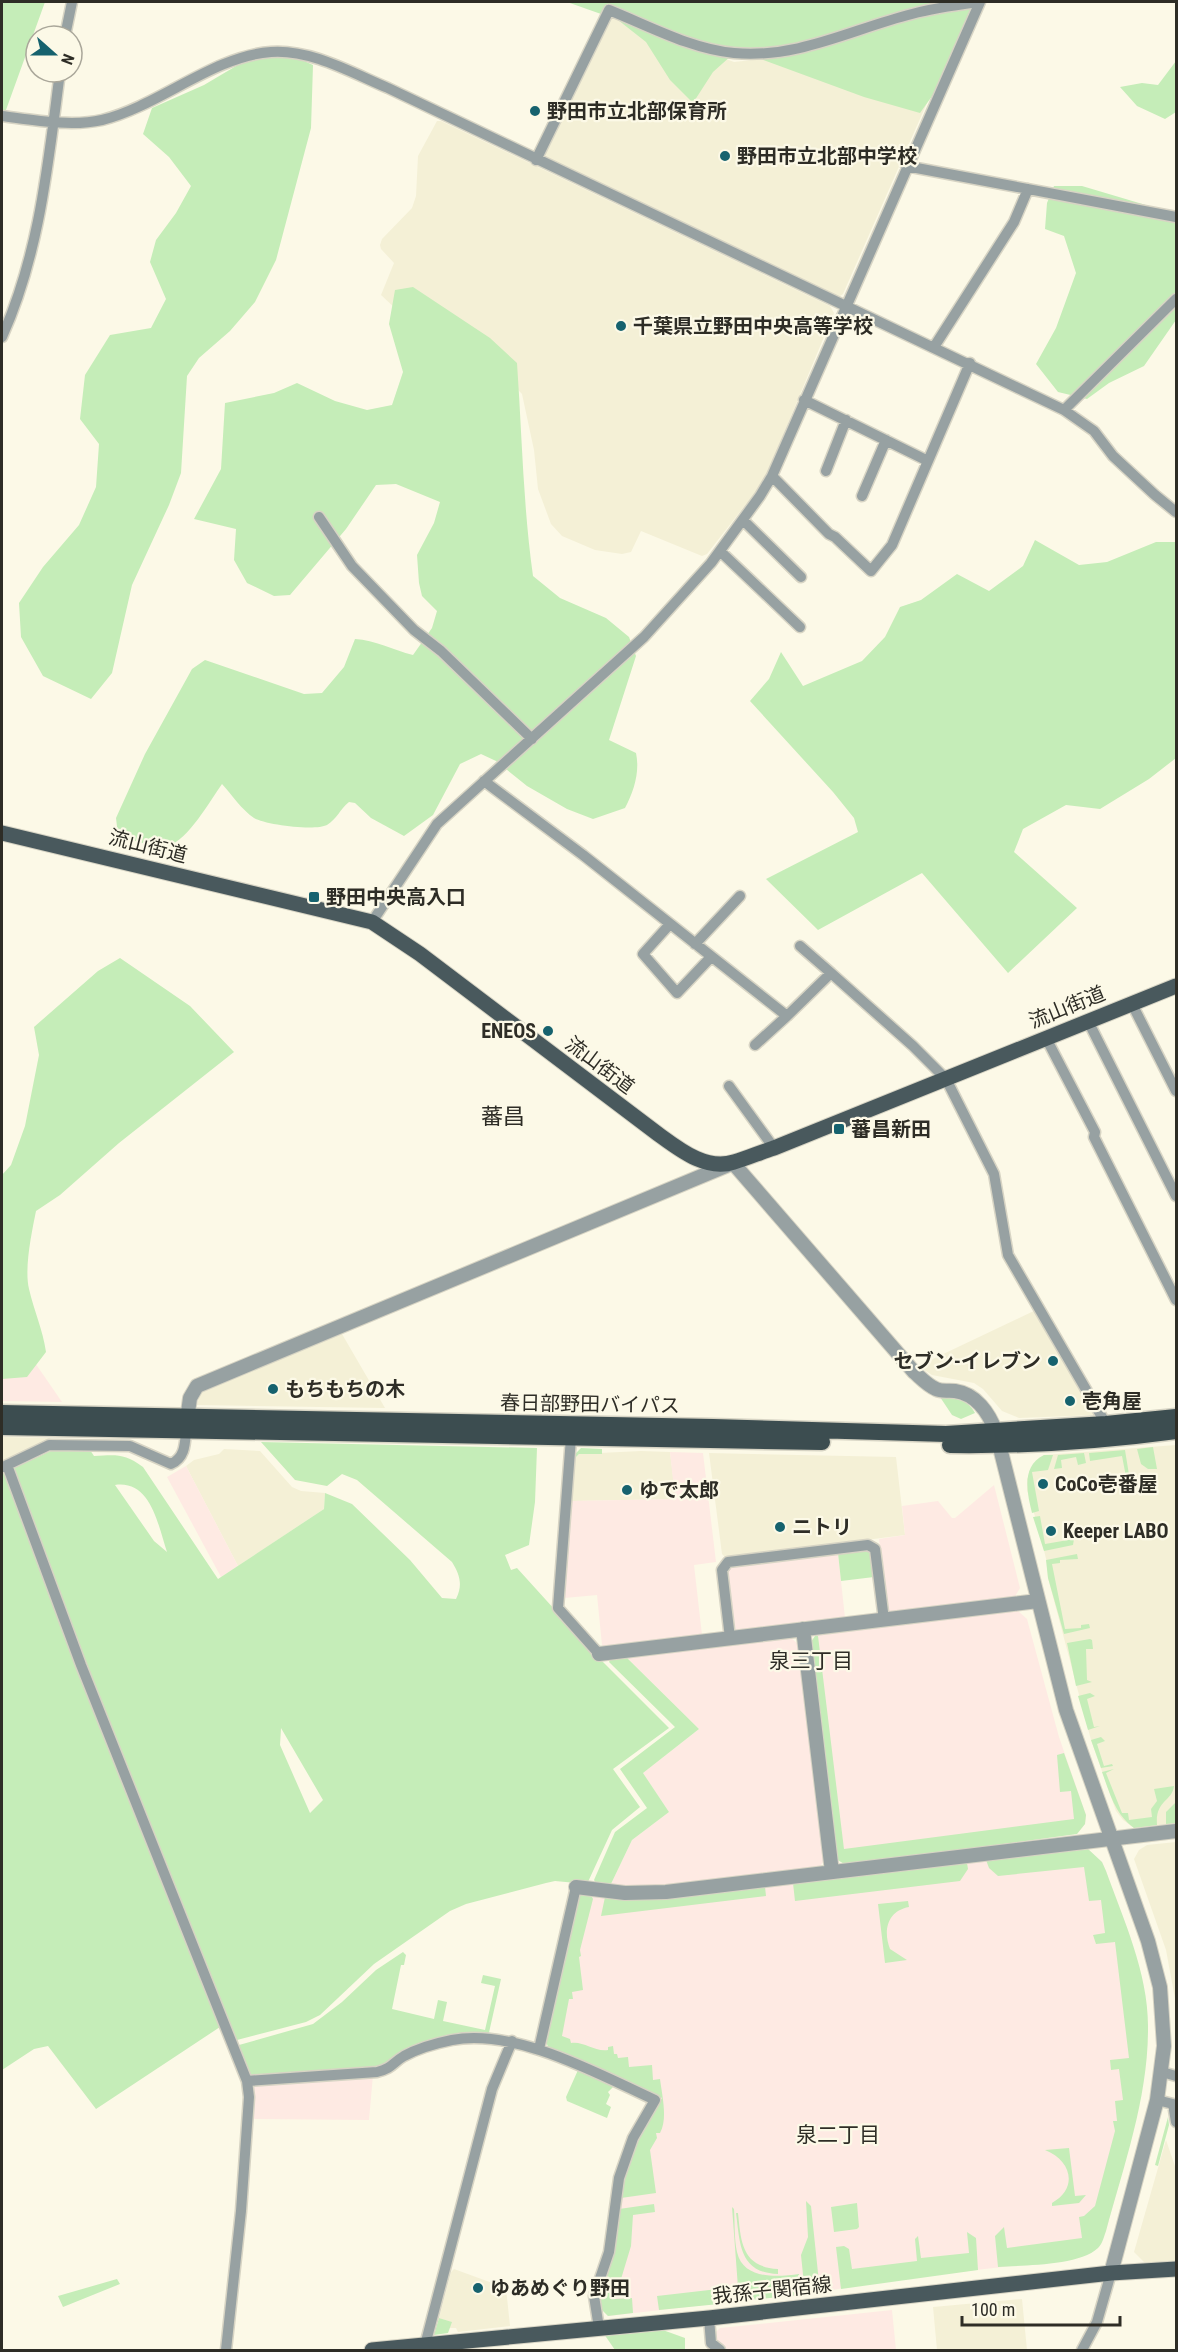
<svg xmlns="http://www.w3.org/2000/svg" width="1178" height="2352" viewBox="0 0 1178 2352" font-family="'Roboto Condensed','Noto Sans JP',sans-serif">
  <style>
    .built { fill: #f4f0d6 }
    .industrial { fill: #feeae3 }
    .green { fill: #c5edb8; fill-rule: evenodd }
    .lines { fill: none; stroke-linecap: round; stroke-linejoin: round }
    .minor-casing { stroke: #d7d4c4; stroke-width: 13 }
    .tertiary-casing { stroke: #d7d4c4; stroke-width: 16 }
    .primary-casing { stroke: #d7d4c4; stroke-width: 17 }
    .trunk-casing { stroke: #d7d4c4; stroke-width: 19 }
    .minor { stroke: #97a1a2; stroke-width: 10 }
    .tertiary { stroke: #97a1a2; stroke-width: 14 }
    .primary { stroke: #49595d; stroke-width: 15 }
    .trunk { stroke: #3c4d50; stroke-width: 16 }
    .poi-dot { fill: #16626e; stroke: #fcf9e7; stroke-width: 2 }
    .labels { text-anchor: middle; stroke-width: 4.5; stroke-linejoin: round; paint-order: stroke }
    .poi-label { font-size: 20px; font-weight: bold; fill: #2e2d26; stroke: #fcf9e7; text-anchor: start }
    .street-label { font-size: 20px; fill: #2e2d26; stroke: #fcf9e7 }
    .neighbourhood-label { font-size: 21px; fill: #2e2d26; stroke: #fcf9e7 }
    .quarter-label { font-size: 22px; fill: #2e2d26; stroke: #fcf9e7 }
  </style>
  <rect width="100%" height="100%" fill="#fcf9e7"/>
  <path class="built" d="M967,12l-124,282 -6,4 -291,-140 -1,-5 64,-133 5,-3 120,45 56,-6z
    M437,121h4l389,185 4,7 -65,156 -8,16 -54,69 -5,2 -61,-25 -10,21 -9,2 -27,-4 -33,-14 -11,-12 -13,-35 -4,-39 -12,-56 -24,-25 -70,-30 -47,-44 13,-32 -13,-14 -1,-4 2,-6 30,-31 4,-12 2,-40z
    M1038,1309l58,106 -77,3 -17,-7 -19,-22 -9,-6 -42,-8 -14,-9z
    M342,1334l43,74 -188,-3 4,-14z
    M2,1437l49,1 -49,23z
    M1176,1445v378l-42,5 -11,-8 -7,-9 -25,-71 -43,-162 -1,-15 -7,-30 -13,-43v-11l7,-15 10,-9z
    M224,1449l36,2 32,36 9,4 24,2 -1,16 -86,57 -52,-100 8,-6 25,-6z
    M641,1451l29,1 6,47 -104,2 3,-43 4,-4z
    M709,1453l187,4 9,78 -179,23 -4,-4z
    M1176,1842v162l-10,-54 -32,-91 5,-9 8,-5z
    M1166,2140l10,29v94l-18,1 -14,-2 -10,-10z
    M454,2269l52,19 4,38 -52,6 -2,-4h-7l2,-6 -12,-4 12,-46z
    M1022,2299l5,51h-90l-4,-43z"/>
  <path class="industrial" d="M2,1315l60,87 -60,-1z
    M670,1452l33,1 13,109 -22,3 8,70 -97,12 -3,-2 -5,-50 -33,3 8,-97 103,-2z
    M186,1466l52,100 -17,11 -54,-100z
    M994,1485l26,103 -6,10 -122,15 -5,-4 -8,-70 26,-4 -3,-29 36,-5 14,17h3z
    M838,1553l7,65 -109,13 -10,-60 2,-4z
    M1017,1610l10,9 32,118 27,78 -1,9 -8,10 -231,31 -31,-229z
    M791,1638l7,6 27,215 -6,9 -162,19 -47,-1 22,-46 37,-28 -26,-39 56,-44 -74,-73z
    M1088,1849l14,13 4,9 24,65 13,51 5,41 -4,48 -11,55 -27,100 -7,16 -9,6 -15,6 -161,18 -95,15 -211,24 -8,-19 12,-44 11,-74 16,-42 23,-39 -114,-51 30,-151 426,-37z
    M373,2075l-4,45 -117,-1 1,-37z
    M892,2310l4,40h-168l-11,-9 -1,-9 4,-4 20,-2z"/>
  <path class="green" d="M2,2h43l-43,119z
    M567,2h407l-34,83 -20,28 -56,-16 -109,-40 -23,-2 -19,17 -20,31 -23,-23 -24,-38 -28,-22z
    M277,49l36,16 -2,63 -35,132 -21,42 -25,29 -31,27 -12,18 -6,97 -12,32 -37,80 -20,88 -21,26 -48,-23 -22,-39 -2,-34 24,-36 36,-42 17,-38 3,-43 -19,-25 5,-44 25,-40 41,-7 15,-29 -16,-37 6,-22 20,-27 15,-27 -22,-29 -26,-23 9,-26 52,-23 56,-33z
    M1176,61v51l-11,7 -28,-13 -17,-19 22,-4 16,2z
    M1054,186h28l94,28v106l-32,46 -35,17 -22,16 -29,-7 -22,-28 20,-36 20,-55 -12,-37 -19,-7 2,-26z
    M413,287l77,51 27,25c5,71 6,142 16,213l27,22 46,20 23,19 7,19 -27,84 27,13c4,19 -2,38 -11,55l-32,11 -26,-10 -40,-23 -31,-25 -15,-7 -21,10 -27,51 -29,21 -33,-18 -16,-15 -6,-1c-9,7 -12,17 -22,23 -12,6 -61,0 -73,-7 -12,-8 -22,-23 -32,-34 -12,17 -34,56 -54,62 -12,3 -38,-7 -50,-11l-2,-17 29,-64 47,-85 13,-9 99,34 18,-1 22,-26 11,-28c20,1 38,11 58,16l19,-27 5,-17 -15,-15 -3,-13 -2,-28 17,-32 6,-21 -44,-18 -20,1 -30,44 -56,66 -16,1 -27,-13 -13,-23 2,-31 -42,-10 27,-50 4,-66 49,-10 23,-10 38,18 32,9 25,-5 11,-33 -14,-48 6,-34z
    M1035,540l44,25 28,-3 49,-20h20v216l-27,21 -49,30 -34,-4 -43,24 -9,23 63,56 -69,65 -86,-100 -104,57 -52,-51 92,-47 -4,-14 -21,-26 -83,-91 19,-22 12,-27 22,34 59,-25 23,-24 15,-30 21,-7 36,-26 32,17 34,-25z
    M120,958l70,48 44,46 -115,91 -59,52 -24,16c-4,20 -12,57 -7,78 5,22 14,41 17,63l-19,25 -25,2v-204l9,-10 14,-39 14,-71 -5,-28 64,-56z
    M940,1397c14,1 28,2 35,16l-14,6 -9,-4z
    M261,1442l276,6 -2,54 -6,43 -24,10 6,15 6,-2 77,85 75,75 -56,41 27,38 -28,23 -25,54 -32,-3 -9,2 -80,21 -16,7 -76,53 -54,51 -14,7 -69,18 -17,-13 -124,82 -48,-63 -14,3 -32,21v-597l4,1 7,-4 1,-2 39,-18h37l4,6c22,-1 30,-3 49,11l75,112 106,-70 1,-16 27,11 58,56 32,38 14,1c7,-14 4,-24 -4,-37l-95,-82 -15,-6 -15,12 -32,-6zM115,1485c36,-5 43,40 52,67l-13,-11zM281,1728l42,72 -13,13 -30,-68z
    M1153,1447l4,22h-9l-7,-5 -4,-15z
    M581,1448l21,1v5h-23l-4,4v-4z
    M1125,1450l5,31 -3,1 -5,-26 -32,5 -1,-8z
    M1084,1453l2,10 -8,2 -2,-8 -15,3 1,8 -8,1 4,-14z
    M1044,1455h9l-5,15 -16,2 7,39 -7,2c-5,-20 -11,-47 12,-58z
    M1040,1516l5,28 29,-5 -1,6 -29,6 -11,-34z
    M867,1550l4,3 3,24 -33,4 -3,-28z
    M1077,1554l1,5 -18,1v3l-8,1 13,65 16,-1v-3l8,-1 1,4 -26,6 -16,-56 -2,-18z
    M815,1636h3l26,213 230,-30 -3,-28 -11,1 -3,-37 7,-2 22,62 -1,9 -8,10 -231,31 -10,-6 -27,-214z
    M1090,1639l2,1 1,9h-7l1,31 5,2 -16,4 -9,-43z
    M625,1656l74,73 -56,44 26,39 -37,28 -22,46 -13,-1 -3,-5 21,-48 32,-24 -27,-39 55,-42 -66,-65 2,-4z
    M1090,1693l5,3 -8,3 7,28 6,-1 -12,4 -10,-34z
    M1101,1737l4,4 -8,3 7,22 8,-2 1,2 -12,2 -10,-28z
    M1114,1769l-8,4 16,40h6l1,7 23,-3 -1,-8 6,-8 -3,-12 20,-3c-2,16 -19,14 -17,39l-23,3c-19,-14 -24,-34 -32,-56z
    M1176,1802v21l-10,1v-12z
    M1088,1849l14,13 4,9c18,50 43,104 42,158 0,69 -24,136 -42,202 -2,5 -3,12 -8,17 -19,18 -74,17 -100,19l-3,-31 9,-9 3,21 75,-10 -3,-21 5,-1 11,-10 20,-75 -2,-10h4l-2,-20 8,-1 -4,-31 -8,1 -1,-10 19,-2 -14,-116 -19,2 -3,-9 12,-2 -4,-33 -12,1 -5,-34 -86,9 -9,-8 -3,-8z
    M967,1863l1,6 -8,12 -165,20 -2,-18z
    M765,1887l1,9 -165,20 4,-19z
    M581,1894l10,1 2,4 -13,51 1,6 -2,1 4,33 -11,2 1,7h-4l-7,37 8,3 1,4c13,-2 23,9 37,7v-3l5,-1 1,8h3l1,4 10,-1 1,10 23,-2 1,15 7,-1c2,16 8,40 0,54h-4l1,5 -7,12 6,43 -35,5c4,-37 23,-69 41,-100l-114,-51 -2,-6 32,-145z
    M908,1901l1,6c-22,4 -26,24 -19,42l17,11 -22,3 -7,-59z
    M403,1952l3,3 -2,10h-3l-9,44 42,10 4,-19 9,2 -4,19 42,9 10,-44 -14,-3 2,-8 18,4 -13,58h-36l-71,32 -130,9 -12,-33 74,-21 29,-22 34,-32z
    M578,2070l36,16 -6,6 2,3 -4,9 5,3 -4,11 -40,-17 -1,-4z
    M1168,2117l1,8 -11,41 -3,-1z
    M1069,2148l6,48 11,-1 -7,8 -27,3v-3c27,-15 19,-43 -7,-53z
    M806,2201l5,5 9,86 -15,2 -4,-39 7,-18z
    M857,2203l2,24 -2,2 -23,3 -3,-25z
    M654,2204l1,8 -22,3 -2,31 -16,53 17,-1 1,15 -25,3 -6,-6 -2,-13 12,-44 7,-44z
    M732,2207l2,2c1,14 0,29 3,43 6,28 41,25 62,22l2,21 -62,6z
    M736,2213h2c3,29 4,54 40,56v5c-39,-1 -38,-31 -42,-61z
    M967,2232l9,6 2,32 -137,19 -5,-42 8,-1 5,3 3,20 65,-8 -2,-22 3,-3 3,22 48,-5z
    M117,2279l3,5 -57,23 -5,-11z
    M718,2289l1,15 -60,6 -2,-14z
    M439,2318l13,4 -4,11 -14,2z
    M660,2329l25,9v12h-70l-11,-16z"/>
  <g class="lines">
    <defs>
      <path id="minor" d="M65,36l7,-34
        M2,116c31,4 69,11 100,4 57,-14 111,-64 169,-68 40,-3 81,21 117,36l676,322 30,21 19,25 42,39 21,17
        M536,160l73,-150c40,16 82,39 125,43 64,6 118,-24 178,-39 22,-6 45,-9 67,-12
        M906,166l270,51
        M2,337c38,-85 46,-174 58,-265
        M934,347l80,-125 14,-33
        M804,400l124,61
        M1064,410l112,-111
        M826,471l20,-51
        M772,476l57,58 6,3 36,34 21,-26 78,-182
        M862,496l24,-56
        M319,517l33,49 62,64 27,21 91,88
        M743,520l58,57
        M720,551l80,76
        M484,781l99,74 204,161 44,-43 82,73 33,33 48,95 14,81 98,169
        M372,922l65,-98 207,-187 67,-74 49,-67 12,-20 208,-474
        M670,924l-27,30 34,39 34,-36
        M695,944l45,-48
        M800,946l31,27
        M1132,1004l44,87
        M1088,1021l88,175
        M1046,1038l49,94 -1,5 82,163
        M755,1045l32,-29
        M729,1086l45,62
        M571,1438l-13,170 41,46
        M7,1465l74,200 166,416 2,16 -8,114 -15,139
        M3,1467l46,-22 81,1 41,18c14,-6 14,-20 15,-33
        M730,1638l-8,-68 6,-8 140,-17 7,4 9,71
        M539,2049l37,-162
        M1162,2072l14,4
        M247,2081l130,-9c16,-4 15,-9 27,-16 13,-7 33,-13 48,-16 64,-12 146,34 203,60l-22,38 -14,40 -10,74 -15,44 5,32
        M1157,2100l16,4 3,18
        M709,2318l2,25 9,7
        M424,2349l68,-260 20,-48
        M1082,2350l15,-28 14,-49"/>
      <path id="tertiary" d="M186,1427l4,-29 7,-12 536,-223 181,209c7,6 13,13 22,17 6,3 12,1 19,2 21,3 34,22 41,41l70,278 82,231 12,46 4,59 -7,54 -46,173
        M803,1629l29,243
        M599,1654l439,-53
        M576,1887l49,6 41,-1 510,-61"/>
      <path id="primary" d="M2,833l370,89 48,32 238,180c22,16 48,37 76,28 14,-4 27,-10 40,-14l402,-162
        M372,2350l337,-32 402,-45 65,-4"/>
      <path id="trunk" d="M2,1413l711,14 233,7 160,-10 70,-7
        M2,1427l820,15
        M950,1445c76,1 152,-4 226,-14"/>
    </defs>
    <use href="#minor" class="minor-casing"/>
    <use href="#tertiary" class="tertiary-casing"/>
    <use href="#primary" class="primary-casing"/>
    <use href="#trunk" class="trunk-casing"/>
    <use href="#minor" class="minor"/>
    <use href="#tertiary" class="tertiary"/>
    <use href="#primary" class="primary"/>
    <use href="#trunk" class="trunk"/>
  </g>
  <g class="poi-dot">
    <circle cx="535" cy="111" r="6"/>
    <circle cx="725" cy="156" r="6"/>
    <circle cx="621" cy="326" r="6"/>
    <rect x="308" y="891" width="12" height="12" rx="3"/>
    <circle cx="548" cy="1031" r="6"/>
    <rect x="833" y="1123" width="12" height="12" rx="3"/>
    <circle cx="1053" cy="1361" r="6"/>
    <circle cx="273" cy="1389" r="6"/>
    <circle cx="1070" cy="1401" r="6"/>
    <circle cx="1043" cy="1484" r="6"/>
    <circle cx="627" cy="1490" r="6"/>
    <circle cx="780" cy="1527" r="6"/>
    <circle cx="1051" cy="1531" r="6"/>
    <circle cx="478" cy="2288" r="6"/>
  </g>
  <g class="labels">
    <g class="poi-label">
      <text x="547" y="118">野田市立北部保育所</text>
      <text x="737" y="163">野田市立北部中学校</text>
      <text x="633" y="333">千葉県立野田中央高等学校</text>
      <text x="326" y="904">野田中央高入口</text>
      <text x="536" y="1038" text-anchor="end">ENEOS</text>
      <text x="851" y="1136">蕃昌新田</text>
      <text x="1041" y="1368" text-anchor="end">セブン-イレブン</text>
      <text x="285" y="1396">もちもちの木</text>
      <text x="1082" y="1408">壱角屋</text>
      <text x="1055" y="1491">CoCo壱番屋</text>
      <text x="639" y="1497">ゆで太郎</text>
      <text x="792" y="1534">ニトリ</text>
      <text x="1063" y="1538">Keeper LABO</text>
      <text x="490" y="2295">ゆあめぐり野田</text>
    </g>
    <g class="street-label">
      <text transform="translate(148 846) rotate(14)" y="7">流山街道</text>
      <text transform="translate(1067 1007) rotate(-22)" y="7">流山街道</text>
      <text transform="translate(600 1065) rotate(37)" y="7">流山街道</text>
      <text transform="translate(590 1404) rotate(1)" y="7">春日部野田バイパス</text>
      <text transform="translate(772 2290) rotate(-6)" y="7">我孫子関宿線</text>
    </g>
    <g class="neighbourhood-label">
      <text x="811" y="1668">泉三丁目</text>
      <text x="838" y="2142">泉二丁目</text>
    </g>
    <g class="quarter-label">
      <text x="503" y="1124">蕃昌</text>
    </g>
  </g>
  <rect width="1178" height="2352" fill="none" stroke="#2e2d26" stroke-width="6"/>
  <g transform="translate(54 54) rotate(111)"><circle r="28" fill="#fcf9e7" stroke="#aaa79a" stroke-width="1.5"/>
  <path d="M0-4.5L10 22L0 15L-10 22Z" fill="#16626e"/>
  <text y="-9" font-size="16" font-weight="bold" text-anchor="middle" fill="#2e2d26">N</text>
  </g>
  <path d="M962 2316v9h158v-9" fill="none" stroke="#2e2d26" stroke-width="3"/>
  <text x="971" y="2316" font-size="18" fill="#2e2d26" stroke="#fcf9e7" stroke-width="4.5" paint-order="stroke">100 m</text>
</svg>
